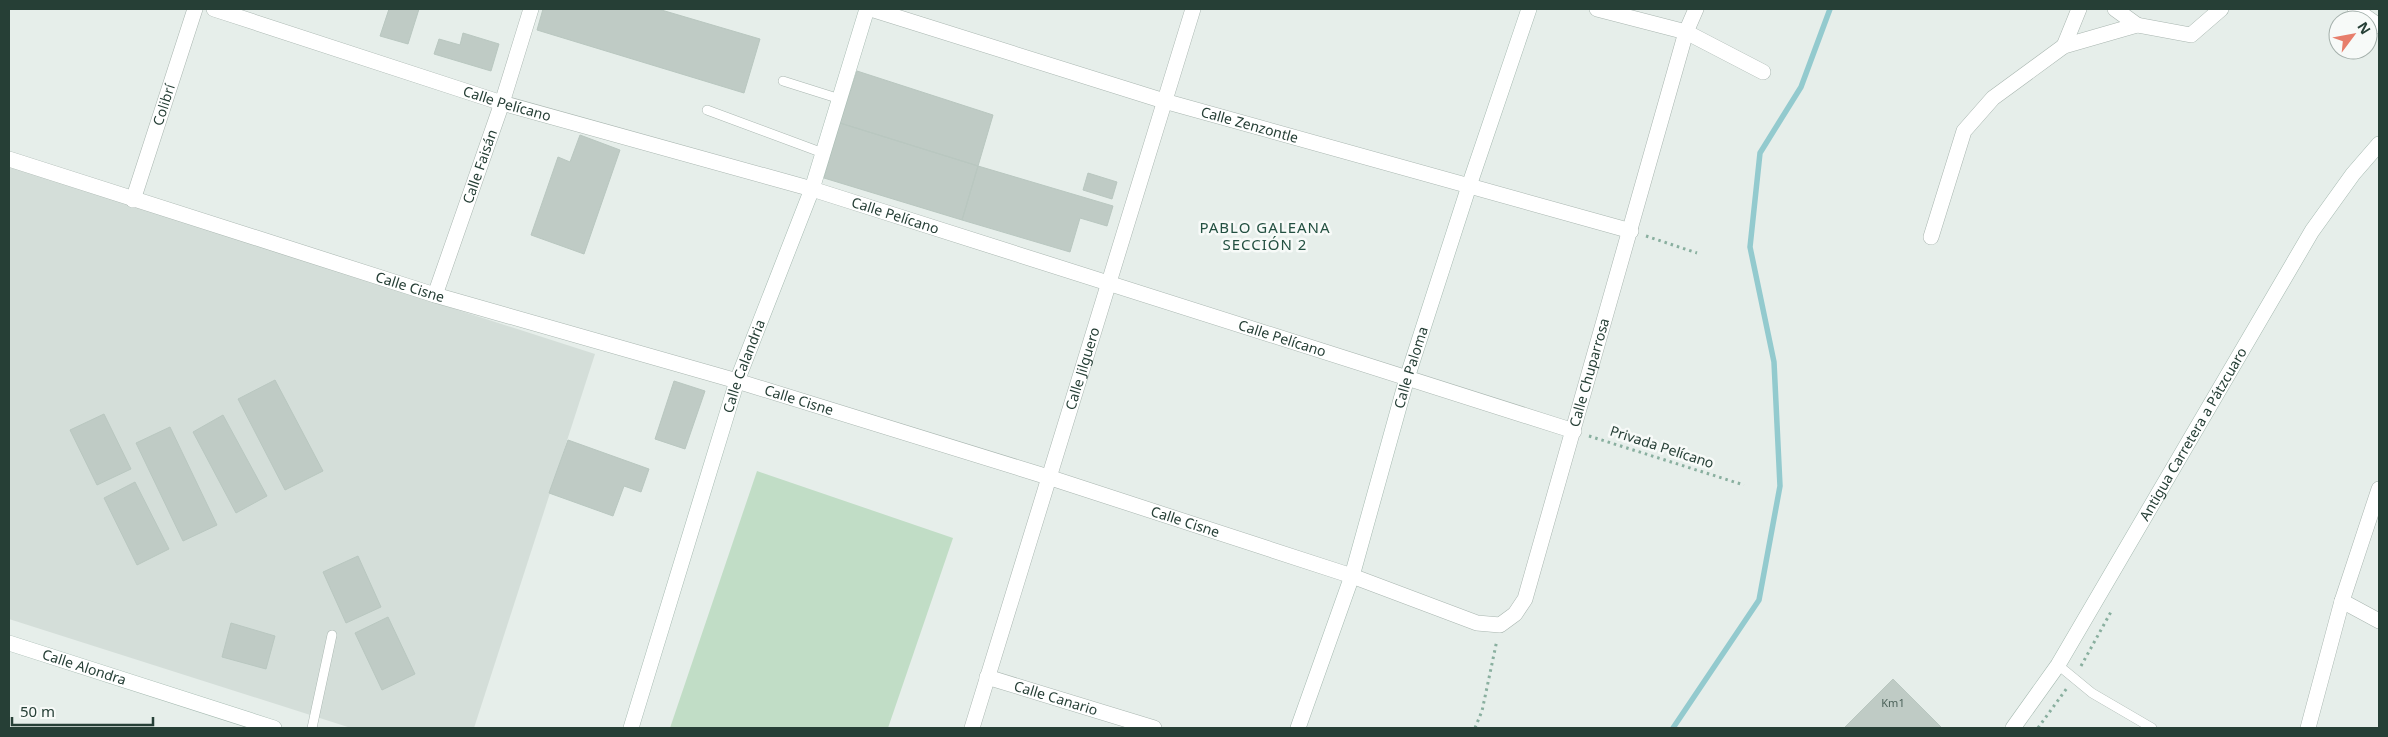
<svg xmlns="http://www.w3.org/2000/svg" width="2388" height="737" viewBox="0 0 2388 737" font-family="'Noto Sans',sans-serif">
  <style>
    .built { fill: #d4ded9 }
    .park { fill: #c1ddc6 }
    .lines { fill: none; stroke-linecap: round; stroke-linejoin: round }
    .stream { stroke: #93cace; stroke-width: 5.5 }
    .building { fill: #bfcbc5; stroke: #b9c7c0 }
    .lane-casing { stroke: #a9b6b0; stroke-width: 10 }
    .street-casing { stroke: #a9b6b0; stroke-width: 16 }
    .secondary-casing { stroke: #a5b9b0; stroke-width: 16 }
    .path { stroke: #89af9f; stroke-width: 3; stroke-dasharray: 2.5 4; stroke-linecap: butt }
    .lane { stroke: #fff; stroke-width: 9 }
    .street { stroke: #fff; stroke-width: 15 }
    .secondary { stroke: #fff; stroke-width: 15 }
    .labels { text-anchor: middle; stroke-width: 5; stroke-linejoin: round; paint-order: stroke }
    .number-label { font-size: 11px; fill: #4c625a }
    .street-label { font-size: 14px; fill: #263f36; stroke: #f7faf8 }
    .neighbourhood-label { font-size: 15px; letter-spacing: 1px; fill: #235041; stroke: #f7faf8 }
  </style>
  <rect width="100%" height="100%" fill="#e6eeea"/>
  <path class="built" d="M9,166l586,188 -121,374h-123l-342,-109z"/>
  <path class="park" d="M757,471l196,67 -65,190h-218z"/>
  <g class="lines">
    <path class="stream" d="M1673,728l86,-128 21,-114 -6,-124 -24,-115 10,-94 41,-66 29,-78"/>
  </g>
  <path class="building" d="M389,9h30l-11,35 -28,-8z
    M543,9h115l102,30 -16,54 -207,-63z
    M463,33l36,11 -8,27 -57,-17 5,-15 21,6z
    M857,71l136,44 -15,51 -138,-43z
    M840,123l138,43 -16,54 -138,-42z
    M580,135l40,15 -36,104 -53,-19 27,-78 12,5z
    M978,166l135,40 -6,20 -27,-8 -10,34 -108,-32z
    M1088,173l29,9 -5,17 -29,-9z
    M275,380l48,91 -38,19 -47,-91z
    M674,381l31,10 -20,58 -30,-10z
    M104,414l27,55 -34,16 -27,-55z
    M223,415l44,81 -31,17 -43,-81z
    M170,427l47,98 -34,16 -47,-98z
    M568,440l81,29 -8,23 -17,-6 -11,30 -64,-23z
    M135,482l34,67 -32,16 -33,-67z
    M358,556l23,51 -35,16 -23,-51z
    M388,617l27,57 -33,16 -27,-57z
    M231,623l44,13 -9,33 -44,-12z
    M1893,679l49,49h-98z"/>
  <g class="lines">
    <defs>
      <path id="lane" d="M783,81l57,18
        M707,110l116,43
        M2058,665l34,28 60,35
        M312,728l20,-93"/>
      <g id="street">
        <path id="s1" d="M214,9l288,94 310,86 762,242"/>
        <path id="s2" d="M871,9l293,92 467,130"/>
        <path d="M1597,9l89,23 77,40"/>
        <path d="M2115,9l22,16"/>
        <path d="M2355,9l24,17"/>
        <path d="M2064,46l15,-37"/>
        <path id="s3" d="M9,159l426,136 302,86 311,96 304,99 125,47 23,2 15,-11 10,-15 161,-567 10,-23"/>
        <path id="s4" d="M133,200l62,-191"/>
        <path d="M1931,237l33,-106 29,-33 71,-52 73,-21 54,10 30,-26"/>
        <path id="s5" d="M435,295l67,-192 29,-94"/>
        <path d="M2342,601l37,20"/>
        <path id="s6" d="M987,677l167,51"/>
        <path id="s7" d="M972,728l221,-719"/>
        <path d="M2308,728l34,-127 37,-112"/>
      </g>
      <g id="secondary">
        <path id="s8" d="M9,643l265,85"/>
        <path id="s9" d="M631,728l106,-347 75,-192 55,-180"/>
        <path id="s10" d="M1298,728l54,-152 55,-198 62,-192 60,-177"/>
        <path id="s11" d="M2013,728l45,-63 254,-434 41,-57 26,-30"/>
      </g>
    </defs>
    <use href="#lane" class="lane-casing"/>
    <use href="#street" class="street-casing"/>
    <use href="#secondary" class="secondary-casing"/>
    <path class="path" d="M1646,236l51,17
      M1589,436l155,49
      M2081,666l31,-56
      M1475,728l7,-17 15,-71
      M2038,728l29,-40"/>
    <use href="#lane" class="lane"/>
    <use href="#street" class="street"/>
    <use href="#secondary" class="secondary"/>
  </g>
  <g class="labels">
    <g class="number-label">
      <text x="1893" y="707">Km1</text>
    </g>
    <g class="street-label">
      <text dy="5" stroke="none"><textPath href="#s1" startOffset="308">Calle Pelícano</textPath></text>
      <text dy="5" stroke="none"><textPath href="#s4" startOffset="100">Colibrí</textPath></text>
      <text dy="5" stroke="none"><textPath href="#s2" startOffset="396">Calle Zenzontle</textPath></text>
      <text dy="5" stroke="none"><textPath href="#s5" startOffset="136">Calle Faisán</textPath></text>
      <text dy="5" stroke="none"><textPath href="#s1" startOffset="712">Calle Pelícano</textPath></text>
      <text dy="5" stroke="none"><textPath href="#s3" startOffset="421">Calle Cisne</textPath></text>
      <text dy="5" stroke="none"><textPath href="#s1" startOffset="1118">Calle Pelícano</textPath></text>
      <text dy="5" stroke="none"><textPath href="#s9" startOffset="379">Calle Calandria</textPath></text>
      <text dy="5" stroke="none"><textPath href="#s7" startOffset="376">Calle Jilguero</textPath></text>
      <text dy="5" stroke="none"><textPath href="#s10" startOffset="378">Calle Paloma</textPath></text>
      <text dy="5" stroke="none"><textPath href="#s3" startOffset="1835">Calle Chuparrosa</textPath></text>
      <text dy="5" stroke="none"><textPath href="#s3" startOffset="826">Calle Cisne</textPath></text>
      <text dy="5" stroke="none"><textPath href="#s11" startOffset="345">Antigua Carretera a Pátzcuaro</textPath></text>
      <text transform="translate(1662 447) rotate(18)" y="5">Privada Pelícano</text>
      <text dy="5" stroke="none"><textPath href="#s3" startOffset="1231">Calle Cisne</textPath></text>
      <text dy="5" stroke="none"><textPath href="#s8" startOffset="79">Calle Alondra</textPath></text>
      <text dy="5" stroke="none"><textPath href="#s6" startOffset="72">Calle Canario</textPath></text>
    </g>
    <g class="neighbourhood-label">
      <text x="1265" y="233">PABLO GALEANA<tspan x="1265" dy="17">SECCIÓN 2</tspan></text>
    </g>
  </g>
  <rect width="2388" height="737" fill="none" stroke="#263f36" stroke-width="20"/>
  <g transform="translate(2353 35) rotate(58)"><circle r="24" fill="#f7faf8" stroke="#a3afaa"/>
  <path d="M0-4L9 19L0 12L-9 19Z" fill="#e77e6b"/>
  <text y="-8" font-size="14" font-weight="bold" text-anchor="middle" fill="#263f36">N</text>
  </g>
  <path d="M12 717v8h141v-8" fill="none" stroke="#263f36" stroke-width="2.5"/>
  <text x="20" y="717" font-size="15" fill="#263f36" stroke="#f7faf8" stroke-width="4" paint-order="stroke">50 m</text>
</svg>
